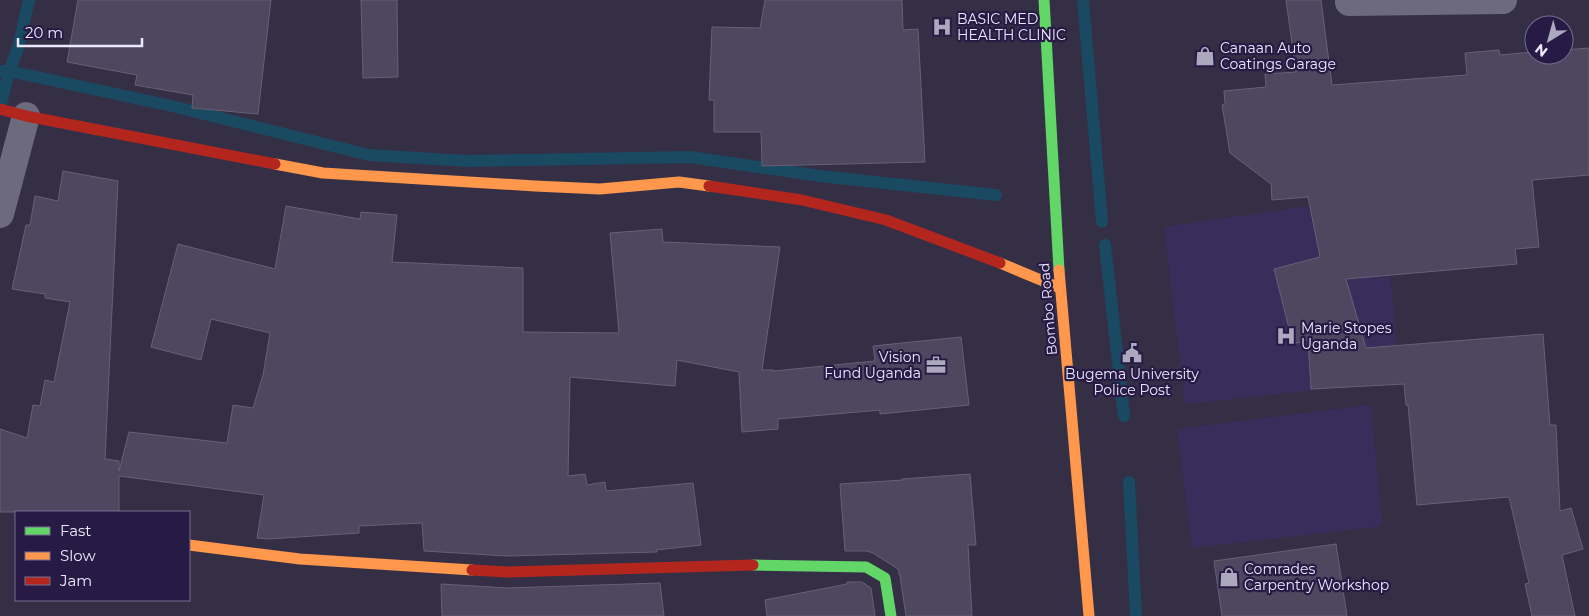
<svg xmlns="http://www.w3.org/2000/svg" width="1589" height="616" viewBox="0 0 1589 616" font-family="Montserrat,sans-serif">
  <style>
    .built { fill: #392d5c }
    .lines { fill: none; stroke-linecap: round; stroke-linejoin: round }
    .stream { stroke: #1a4962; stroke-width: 12 }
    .building { fill: #4d475f; stroke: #666175 }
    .street { stroke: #6e6a7d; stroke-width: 28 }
    .fast { stroke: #63d668; stroke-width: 11 }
    .slow { stroke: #ff974d; stroke-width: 11 }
    .jam { stroke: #b3261e; stroke-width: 11 }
    .labels { text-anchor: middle; stroke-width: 4.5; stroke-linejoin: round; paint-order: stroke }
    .poi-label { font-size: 14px; fill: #ece9ff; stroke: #271b45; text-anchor: start }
    .street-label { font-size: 14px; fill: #ece9ff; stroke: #271b45 }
  </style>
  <rect width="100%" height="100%" fill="#352f46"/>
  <path class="built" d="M1378,196l14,95 7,90 -214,23 -21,-177z
    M1371,405l11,121 -190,22 -15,-119z"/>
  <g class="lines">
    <path class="stream" d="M1083,0l19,222
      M0,71h9l163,35 197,49 99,6 222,-4 130,19 176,19
      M0,108l9,-37 9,-23 11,-48
      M1105,245l19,171
      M1129,482l7,134"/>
  </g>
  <path class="building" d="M78,0h193l-13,114 -66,-6 1,-13 -58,-10 2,-10 -70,-13z
    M361,0h36l1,77 -35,1z
    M765,0h137l1,30 15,-1 7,133 -163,4 -1,-34h-47v-32h-5l3,-73 48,1z
    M1286,0h35l11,85 135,-10 -2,-22 34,-3 1,5 34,-3v3h30v-5l25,-2v127l-57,5 7,67 -24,2 2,15 -171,15 20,69 177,-14 7,91h6l4,86 11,-3 12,41 -21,6 13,61h-43l-7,-32 4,-1 -20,-86 -92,8 -9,-100h-2l-2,-21 -93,5 -3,-49 -15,4 -19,-75 46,-12 -12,-60 -36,3 -1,-16 -41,-31 -8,-48 3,-1 -1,-13 42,-4 -1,-13 31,-2z
    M63,171l55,10 -13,278 14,2v10l10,-39 98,11 6,-38 20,3 10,-33 7,-42 -59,-14 -10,41 -50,-13 27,-103 97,25 11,-63 74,13 1,-7 36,3 -5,47 131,6v64l96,1 -9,-100 52,-4 1,13 117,5 -18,123h12v1l101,-10 -2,-15 88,-9 8,68 -89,9v-4l-102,9v10l-36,3 -3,-60 -62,-12 -2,26 -105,-9 -2,99 17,-2 2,11 18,-3 1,9 87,-8 8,62 -45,5 1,2 -150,4 -83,-5 -2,-28 -63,3v7l-91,6 -11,-1 7,-43 -145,-19v36h-119v-83l27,9 6,-33 7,1 5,-26 9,2 16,-80 -25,-4v-4l-33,-5 14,-64h4l5,-29 23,5z
    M970,474l6,71h-8l4,71h-66l-6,-40 -2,-7 -25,-16 -6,-2h-22l-5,-67 63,-4 -1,-1z
    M1336,544l11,72h-125l-8,-55z
    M847,582h15l9,6 4,28h-108l-2,-16 82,-16z
    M660,583l4,33h-222l-1,-32 66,4z"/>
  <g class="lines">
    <path class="street" d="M1349,2l154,-2
      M0,214l26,-98"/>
    <path class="fast" d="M1044,0l15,270
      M753,565l113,2 19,11 6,38"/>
    <path class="slow" d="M275,164l48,9 212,13 65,3 79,-7 30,4
      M1000,263l60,25
      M1059,270l30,346
      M189,545l111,14 172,11"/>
    <path class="jam" d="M0,109l26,7 249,48
      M709,186l93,14 84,20 114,43
      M472,570l35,2 246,-7"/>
  </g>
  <defs>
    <symbol id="hospital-bare" viewBox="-9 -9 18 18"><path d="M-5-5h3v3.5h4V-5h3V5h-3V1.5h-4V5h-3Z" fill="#aca8be" stroke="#271b45" stroke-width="2.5" paint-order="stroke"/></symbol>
    <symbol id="shop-bare" viewBox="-9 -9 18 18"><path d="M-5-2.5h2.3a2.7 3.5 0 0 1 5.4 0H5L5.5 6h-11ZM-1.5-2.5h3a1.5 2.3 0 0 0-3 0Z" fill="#aca8be" stroke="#271b45" stroke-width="2.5" paint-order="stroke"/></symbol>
    <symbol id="civic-bare" viewBox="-9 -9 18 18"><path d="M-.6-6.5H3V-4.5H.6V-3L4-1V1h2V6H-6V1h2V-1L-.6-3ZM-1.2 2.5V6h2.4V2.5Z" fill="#aca8be" stroke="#271b45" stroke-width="2.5" paint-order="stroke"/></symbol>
    <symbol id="office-bare" viewBox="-9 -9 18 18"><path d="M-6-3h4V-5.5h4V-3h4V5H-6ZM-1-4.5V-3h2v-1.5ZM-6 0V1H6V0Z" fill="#aca8be" stroke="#271b45" stroke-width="2.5" paint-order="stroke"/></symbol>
  </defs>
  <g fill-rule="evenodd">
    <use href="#hospital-bare" x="928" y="13" width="28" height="28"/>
    <use href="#shop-bare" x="1191" y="42" width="28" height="28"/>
    <use href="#hospital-bare" x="1272" y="322" width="28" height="28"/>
    <use href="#civic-bare" x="1118" y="339" width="28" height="28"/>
    <use href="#office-bare" x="922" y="351" width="28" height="28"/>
    <use href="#shop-bare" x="1215" y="563" width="28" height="28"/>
  </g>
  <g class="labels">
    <g class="poi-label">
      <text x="957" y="24">BASIC MED<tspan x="957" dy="16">HEALTH CLINIC</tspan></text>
      <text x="1220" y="53">Canaan Auto<tspan x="1220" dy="16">Coatings Garage</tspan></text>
      <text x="1301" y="333">Marie Stopes<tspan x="1301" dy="16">Uganda</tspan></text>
      <text x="921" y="362" text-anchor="end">Vision<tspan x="921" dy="16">Fund Uganda</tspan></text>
      <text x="1132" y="379" text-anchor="middle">Bugema University<tspan x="1132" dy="16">Police Post</tspan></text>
      <text x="1244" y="574">Comrades<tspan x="1244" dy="16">Carpentry Workshop</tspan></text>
    </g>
    <g class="street-label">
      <text transform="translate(1048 309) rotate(-95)" y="5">Bombo Road</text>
    </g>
  </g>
  <rect x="15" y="511" width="175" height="90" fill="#271b45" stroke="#766d8f"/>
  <rect x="25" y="527" width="25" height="8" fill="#63d668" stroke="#766d8f"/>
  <text x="60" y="536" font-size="15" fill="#ece9ff">Fast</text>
  <rect x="25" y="552" width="25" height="8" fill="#ff974d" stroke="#766d8f"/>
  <text x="60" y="561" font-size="15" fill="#ece9ff">Slow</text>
  <rect x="25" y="577" width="25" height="8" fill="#b3261e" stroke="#766d8f"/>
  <text x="60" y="586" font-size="15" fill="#ece9ff">Jam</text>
  <g transform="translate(1549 40) rotate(217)"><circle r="24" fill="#271b45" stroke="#766d8f"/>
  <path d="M0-4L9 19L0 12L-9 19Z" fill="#aca8be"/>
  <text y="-8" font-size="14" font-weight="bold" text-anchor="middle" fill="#ece9ff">N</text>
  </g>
  <path d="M18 38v8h124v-8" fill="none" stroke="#ece9ff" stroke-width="2.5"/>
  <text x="25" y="38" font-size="15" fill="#ece9ff" stroke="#271b45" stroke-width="4" paint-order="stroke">20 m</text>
</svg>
